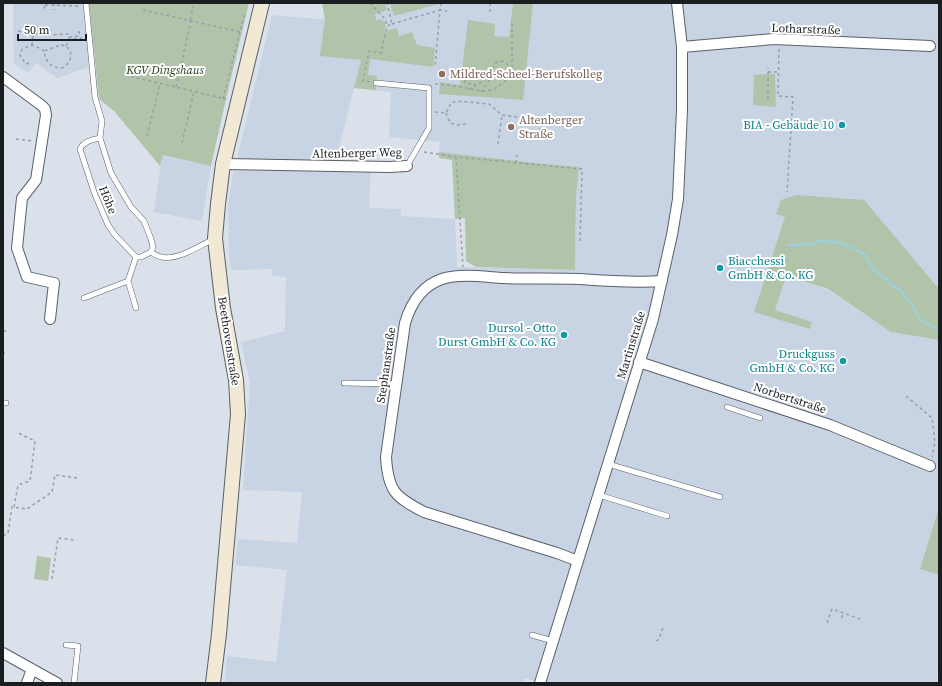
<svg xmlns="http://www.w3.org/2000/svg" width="942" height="686" viewBox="0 0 942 686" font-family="'Source Serif 4',serif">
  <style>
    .built { fill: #c8d4e3; fill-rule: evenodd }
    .green { fill: #b1c4aa }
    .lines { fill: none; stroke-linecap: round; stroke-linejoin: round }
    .stream { stroke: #9fcfd6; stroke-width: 2.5 }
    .lane-casing { stroke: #5a6068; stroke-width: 6 }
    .street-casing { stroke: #5a6068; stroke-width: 12 }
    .secondary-casing { stroke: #5a6068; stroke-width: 16 }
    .path { stroke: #999fa6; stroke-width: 1.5; stroke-dasharray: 3 3; stroke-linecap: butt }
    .lane { stroke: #fff; stroke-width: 5 }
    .street { stroke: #fff; stroke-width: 10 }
    .secondary { stroke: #f1e9d4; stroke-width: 14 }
    .education-dot { fill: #8d6e63; stroke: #fff; stroke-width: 1.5 }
    .culture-dot { fill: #0f9aa8; stroke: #fff; stroke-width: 1.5 }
    .labels { text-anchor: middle; stroke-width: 4; stroke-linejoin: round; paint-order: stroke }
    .street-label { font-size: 12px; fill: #1b1e21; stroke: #fff }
    .park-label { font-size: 12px; font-style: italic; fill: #1a3a0d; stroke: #fff }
    .education-label { font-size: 12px; fill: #785e54; stroke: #fff; text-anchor: start }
    .culture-label { font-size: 12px; fill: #0d838f; stroke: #fff; text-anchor: end }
  </style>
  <rect width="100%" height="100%" fill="#dae1ea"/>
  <path class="built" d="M13,3h70l6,64 -32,11 -21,-15 -8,10 -14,-9z
    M322,3h617v286l-170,-19 59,20 63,42 48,8v167l-19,62 19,6v68l-2,40h-395l-18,-5 -2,5h-297l2,-27 49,6 11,-92 -52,-5 3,-26 59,4 5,-51 -59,-2 7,-108 -9,-40 44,-11 1,-54 -14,-1v-7l-41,1 -2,-16 -1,-48 4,-27 40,-164 45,4h8zM354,88l37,4 -2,45 51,5 -1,10 97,11 42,4 -2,29 -1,74 -118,-3 -2,-48 -54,-3v-7l-32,-1 2,-47 -35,-1z
    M162,155l49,11 -9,55 -48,-9z"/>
  <path class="green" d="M89,3h160l-23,96 -15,67 -48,-11 -3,11 -46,-55 -15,-12z
    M322,3h63l2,7 -12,4 1,6 5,-1c5,3 5,7 3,12l13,-3 2,8 13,-4 5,13 18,3 -2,19 -63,-8 -2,16 9,1 -1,14 -22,-2 7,-28 -41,-4 5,-37z
    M390,3h49v1l-45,12z
    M513,3h20l-10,97 -84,-6 1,-12 20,3 8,-65 27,4 -1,12 15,1z
    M775,74l1,33 -23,-2 1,-30z
    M439,152l97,11 43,4 -3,29 -1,74 -99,-3 -10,-6 -1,-43 -10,1 -3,-59 -13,-2z
    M796,195l68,5 75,89v51l-48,-8 -63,-43 -42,-13 -11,34 37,12 -2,7 -56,-17 31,-95 -9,-3 5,-14z
    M939,507v68l-19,-6z
    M37,556l14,2 -3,23 -14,-2z"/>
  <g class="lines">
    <path class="stream" d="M788,245l26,-1 4,-3 20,1 17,7 10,6 9,15 14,10 2,5 8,3 14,16 8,15 19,11"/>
    <defs>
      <path id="lane" d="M86,3l9,94 7,24 -2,17 11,35 20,34 13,14 7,18 2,8 -2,5 -10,5h-5l-21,-22 -7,-10 -14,-33 -14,-43c4,-8 12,-9 20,-11
        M376,83l53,5v40l-22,38
        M151,252c3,2 7,5 11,5 15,4 39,-12 52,-18
        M136,257l-8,24 8,27
        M84,298l44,-17
        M344,383l52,1
        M3,403h3
        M727,407l33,11
        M608,464l112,33
        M599,495l68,21
        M532,635l21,6
        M66,645l12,1 -4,37"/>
      <path id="street" d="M682,47l92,-8 156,7
        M3,77l38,28 4,4 1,6 -10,65 -14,18 -5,50 10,29 27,6 -4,36
        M223,164l166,3 18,-1
        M639,362l191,63 100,41
        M578,561l-21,-8 -133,-41c-29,-15 -36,-21 -38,-55l19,-134c6,-20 16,-37 37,-44 17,-6 44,-2 61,-1 26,1 51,0 77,1 27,2 54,4 82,2
        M3,653l54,30
        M27,683l5,-14
        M540,683l113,-364 19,-84 6,-36 4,-89v-63l-5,-44"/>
      <path id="secondary" d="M213,683l6,-49 19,-220 -2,-34 -13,-72 -8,-70 3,-34 5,-40 39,-161"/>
    </defs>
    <use href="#lane" class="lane-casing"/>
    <use href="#street" class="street-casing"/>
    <use href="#secondary" class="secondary-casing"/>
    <path class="path" d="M40,3l5,2 -1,4
      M54,3v7
      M370,3l15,16 2,7 5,-2 -5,-21
      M441,3l-1,7 7,1
      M45,5l34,1
      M143,10l97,22
      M490,12v-9
      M190,20l4,-15
      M392,24l48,-14 -5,57
      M18,31l28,4 22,-1 1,5 13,-1
      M69,37l10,-1v-5
      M32,45l1,-12
      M61,45c14,2 12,18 1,23 -10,0 -17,-6 -18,-17z
      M66,46l3,-7
      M779,49l-1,47 15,1 -6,95
      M493 69a8 8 0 1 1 16 0a8 8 0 1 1-16 0Z
      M29,63l-3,1 -6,-8 2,-7 10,-4 7,3 5,3
      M768,72h10
      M125,75l101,24
      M461,78h4v5l11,2
      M507,79l5,-12v-43h-1
      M370,82l-7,-1 6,-30 12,2 6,-27
      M435,84c8,1 17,1 26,3 21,4 28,9 46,-8l-2,-3
      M176,87l15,-66
      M469,90l25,-16
      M481,92l12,-17
      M223,99l21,-83 -1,-1
      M768,99v-31
      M435,112l11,1 5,-10 6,-2 32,3 13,11 40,5 -2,10h-3
      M446,113l4,10 7,2 9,-1
      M147,136l13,-52
      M16,139l16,2
      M182,143l12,-51
      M498,144l4,-29
      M424,152l32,5 126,12 -2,74
      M456,157l7,110
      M516,163l1,-8
      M3,331h4
      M3,353h2
      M906,396l26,22 3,24 -3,15
      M14,507l4,-22 12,-4 5,-40 -19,-9
      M3,536l5,-3 4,-26 15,2 25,-17 3,-17 22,3
      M52,579l6,-41 17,2
      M842,618l1,-5
      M827,623l5,-14 28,10
      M656,641l3,-2 4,-11"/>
    <use href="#lane" class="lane"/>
    <use href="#street" class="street"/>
    <use href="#secondary" class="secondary"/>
  </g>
  <g class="education-dot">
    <circle cx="442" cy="74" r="4"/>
    <circle cx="511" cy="127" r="4"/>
  </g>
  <g class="culture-dot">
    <circle cx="842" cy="125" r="4"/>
    <circle cx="720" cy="268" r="4"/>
    <circle cx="564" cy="335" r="4"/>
    <circle cx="843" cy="361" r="4"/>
  </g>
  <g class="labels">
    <g class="street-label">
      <text transform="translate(806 29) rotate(2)" y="4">Lotharstraße</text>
      <text transform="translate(357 153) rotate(-1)" y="4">Altenberger Weg</text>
      <text transform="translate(108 200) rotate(68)" y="4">Höhe</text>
      <text transform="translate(229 341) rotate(81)" y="4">Beethovenstraße</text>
      <text transform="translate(631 345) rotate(-73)" y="4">Martinstraße</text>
      <text transform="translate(386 365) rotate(-82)" y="4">Stephanstraße</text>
      <text transform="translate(790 398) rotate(18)" y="4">Norbertstraße</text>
    </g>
    <g class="park-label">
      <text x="165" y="74">KGV Dingshaus</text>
    </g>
    <g class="education-label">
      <text x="450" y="78">Mildred-Scheel-Berufskolleg</text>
      <text x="519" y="124">Altenberger<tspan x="519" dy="14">Straße</tspan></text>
    </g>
    <g class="culture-label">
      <text x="834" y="129">BIA - Gebäude 10</text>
      <text x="728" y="265" text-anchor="start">Biacchessi<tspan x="728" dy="14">GmbH &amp; Co. KG</tspan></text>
      <text x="556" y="332">Dursol - Otto<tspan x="556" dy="14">Durst GmbH &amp; Co. KG</tspan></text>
      <text x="835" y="358">Druckguss<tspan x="835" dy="14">GmbH &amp; Co. KG</tspan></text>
    </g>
  </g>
  <rect width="942" height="686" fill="none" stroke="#1b1e21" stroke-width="8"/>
  <path d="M18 34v6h68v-6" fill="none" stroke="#1b1e21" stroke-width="2"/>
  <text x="24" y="34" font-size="12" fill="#1b1e21" stroke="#ffffff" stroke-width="3" paint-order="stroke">50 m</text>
</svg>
